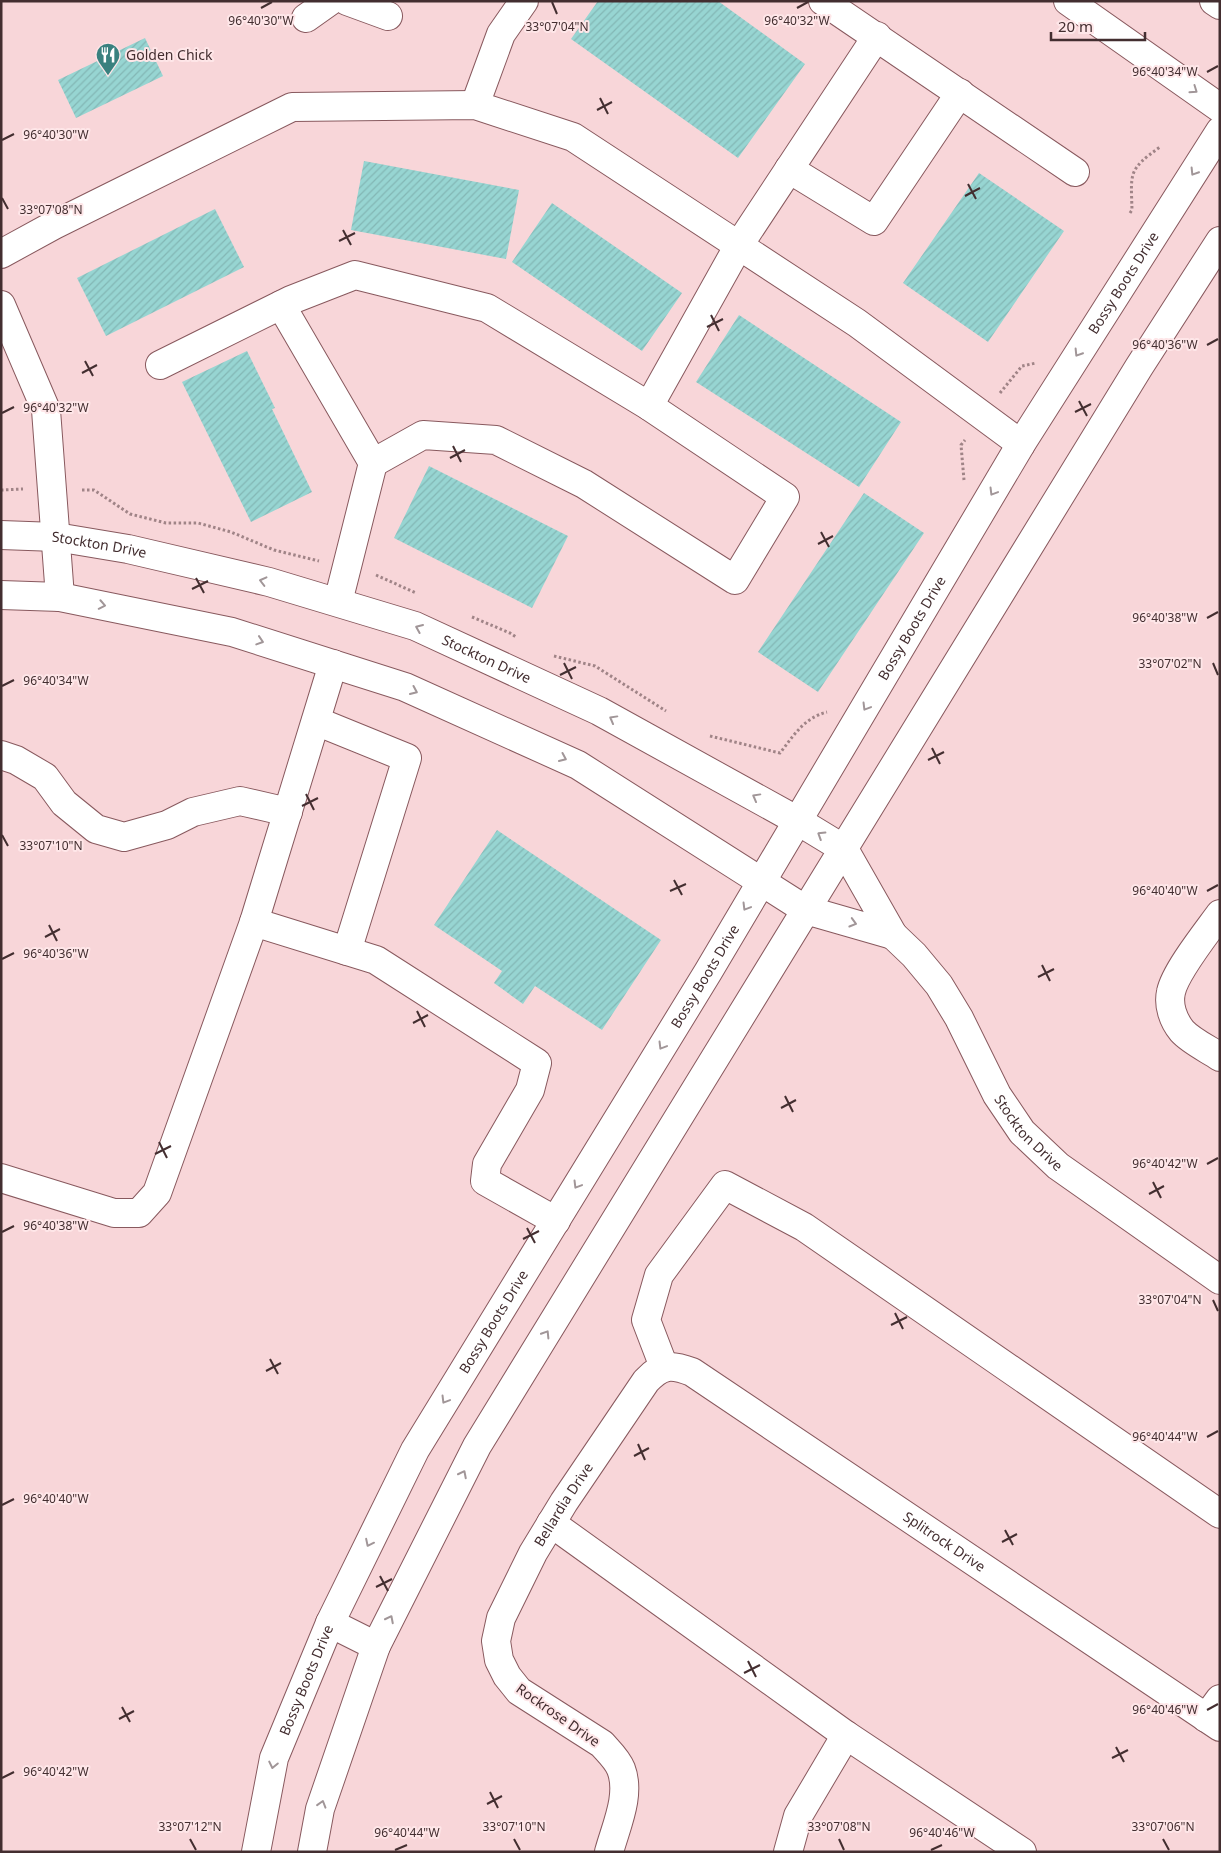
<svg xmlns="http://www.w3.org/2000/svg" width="1221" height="1853" viewBox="0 0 1221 1853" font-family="'Noto Sans',sans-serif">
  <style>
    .building { fill: url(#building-hatch) }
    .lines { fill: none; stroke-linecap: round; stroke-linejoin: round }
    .minor-casing { stroke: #88595e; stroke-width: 30 }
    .major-casing { stroke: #88595e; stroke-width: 30 }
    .path { stroke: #a08487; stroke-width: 3; stroke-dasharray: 2.5 2.5; stroke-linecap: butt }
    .minor { stroke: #fff; stroke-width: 28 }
    .major { stroke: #fff; stroke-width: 28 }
    .oneway { stroke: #a19698 }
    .ticks { fill: none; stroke: #432e30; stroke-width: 2 }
    .labels { text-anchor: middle; stroke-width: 4; stroke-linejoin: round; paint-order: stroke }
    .poi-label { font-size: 14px; fill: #432e30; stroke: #fee6e8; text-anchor: start }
    .street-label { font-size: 14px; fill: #432e30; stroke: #fee6e8 }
    .ticks-label { font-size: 12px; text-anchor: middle; fill: #432e30; stroke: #fee6e8; stroke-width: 4; stroke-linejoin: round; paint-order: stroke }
  </style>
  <defs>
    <pattern id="building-hatch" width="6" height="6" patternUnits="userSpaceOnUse" patternTransform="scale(1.25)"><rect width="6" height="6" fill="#97d5d2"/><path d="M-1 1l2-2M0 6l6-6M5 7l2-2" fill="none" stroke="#83b7b5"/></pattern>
  </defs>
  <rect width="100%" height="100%" fill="#f8d6d9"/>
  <path class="building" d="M598,1h120l87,63 -67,94 -167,-119z
    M145,38l18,38 -87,42 -18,-38z
    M364,161l155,29 -13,69 -155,-29z
    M979,173l85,58 -76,111 -85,-59z
    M552,203l130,90 -40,58 -130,-89z
    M215,209l29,58 -138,69 -29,-58z
    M739,315l162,107 -42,65 -163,-105z
    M247,351l28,57 -3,1 40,83 -61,30 -69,-140z
    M429,466l139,70 -36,72 -138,-70z
    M864,493l60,40 -106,159 -60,-40z
    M497,830l164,110 -59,90 -67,-44 -12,18 -29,-21 8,-12 -68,-46z"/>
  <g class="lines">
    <defs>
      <g id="minor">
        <path d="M347,1l41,15"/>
        <path d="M823,1l252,171"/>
        <path d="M306,18l24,-17"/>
        <path d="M475,105l26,-71 23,-33"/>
        <path d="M789,169l85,52 86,-128"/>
        <path d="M1,254l53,-29 238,-118 183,-2 98,32 284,186 164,121"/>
        <path d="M1,305l45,105 14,187"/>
        <path d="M281,305l92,158 -35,139"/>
        <path d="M160,365l131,-65 64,-25 132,33 162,98 136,91 -50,83 -151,-96 -88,-44 -73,-5 -50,28"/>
        <path d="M649,406l90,-161 138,-209"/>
        <path id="s1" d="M1,535l55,2 72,12 141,33 146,44 184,85 199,110 46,28 49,86 -87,-25 -228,-145 -173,-78 -173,-55 -172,-35 -59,-2"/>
        <path d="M333,664l-79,258 122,38 161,103 -7,27 -43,74 -2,17 71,40"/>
        <path d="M316,721l91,37 -60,193"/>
        <path d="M1,755l15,5 29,17 19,26 32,26 28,8 43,-12 26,-13 47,-11 48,11"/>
        <path d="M1220,914c-13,18 -45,58 -49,78 -3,13 2,28 11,39 9,10 26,18 38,26"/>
        <path id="s2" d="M893,935l21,20 25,30 20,33 38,77 25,37 36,34 162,114"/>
        <path d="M1,1178l113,35h25l18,-20 97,-271"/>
        <path d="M664,1367l-18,-47 13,-45 66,-90 79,42 416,287"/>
        <path d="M551,1523l295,212 176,117"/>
        <path d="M330,1623l46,23"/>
        <path d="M1206,1718l14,-19"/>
        <path id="s3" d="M256,1852l18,-94 56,-135 85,-173 293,-478 313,-528 199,-313"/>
        <path d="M312,1852l8,-43 56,-163 101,-200 662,-1079 81,-126"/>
        <path id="s4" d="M609,1852c7,-26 22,-57 12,-83 -4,-10 -12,-17 -19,-25l-83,-53 -12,-15 -8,-16 -3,-19 5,-23 32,-65 31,-51 82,-121c16,-17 25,-17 46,-9l528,355"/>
        <path d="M788,1852l10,-36 48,-81"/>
      </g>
      <path id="major" d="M1068,1l152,107
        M1214,1l6,4"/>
    </defs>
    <use href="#minor" class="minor-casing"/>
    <use href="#major" class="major-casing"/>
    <path class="path" d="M1130,213l2,-3c-1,-38 -4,-40 28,-63
      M1000,393l22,-27 14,-3
      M964,480l-3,-35 4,-5
      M1,490l22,-1
      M82,490h12l36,24 36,9h32l33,9 43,18 45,11
      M376,575l40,18
      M472,617l38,16 6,4
      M554,656l41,10 71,45
      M710,736l70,17c14,-18 24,-35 47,-41"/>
    <use href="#minor" class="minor"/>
    <use href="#major" class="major"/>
  </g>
  <defs><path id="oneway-chevron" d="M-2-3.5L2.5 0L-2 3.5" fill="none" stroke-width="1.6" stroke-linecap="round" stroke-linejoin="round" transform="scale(1.25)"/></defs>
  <g class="oneway">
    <use href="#oneway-chevron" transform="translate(1194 90) rotate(35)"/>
    <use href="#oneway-chevron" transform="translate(1194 172) rotate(122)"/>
    <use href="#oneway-chevron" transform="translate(1078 353) rotate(122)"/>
    <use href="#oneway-chevron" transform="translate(993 492) rotate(121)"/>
    <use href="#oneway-chevron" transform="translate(263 581) rotate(-166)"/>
    <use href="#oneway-chevron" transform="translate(102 605) rotate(11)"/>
    <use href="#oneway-chevron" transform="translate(419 628) rotate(-157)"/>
    <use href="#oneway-chevron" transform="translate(260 641) rotate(18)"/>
    <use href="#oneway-chevron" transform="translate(414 691) rotate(24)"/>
    <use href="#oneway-chevron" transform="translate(866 707) rotate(121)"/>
    <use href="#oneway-chevron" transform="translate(613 719) rotate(-151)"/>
    <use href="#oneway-chevron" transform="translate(563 758) rotate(24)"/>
    <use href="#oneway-chevron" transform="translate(756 797) rotate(-151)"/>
    <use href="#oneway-chevron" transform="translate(821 835) rotate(-148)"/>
    <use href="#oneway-chevron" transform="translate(746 907) rotate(121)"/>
    <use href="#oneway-chevron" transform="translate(853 923) rotate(16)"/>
    <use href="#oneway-chevron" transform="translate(662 1046) rotate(121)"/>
    <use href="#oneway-chevron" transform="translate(577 1185) rotate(121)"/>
    <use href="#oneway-chevron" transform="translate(546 1334) rotate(-58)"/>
    <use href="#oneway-chevron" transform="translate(445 1400) rotate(121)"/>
    <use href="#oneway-chevron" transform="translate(463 1474) rotate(-63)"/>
    <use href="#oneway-chevron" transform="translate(369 1543) rotate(116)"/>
    <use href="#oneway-chevron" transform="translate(390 1619) rotate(-63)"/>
    <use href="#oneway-chevron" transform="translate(273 1765) rotate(102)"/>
    <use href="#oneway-chevron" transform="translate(322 1804) rotate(-73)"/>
  </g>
  <path class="ticks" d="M552,2l5,12M261,8l11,-6M797,8l11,-6M1207,72l11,-6M600,98l8,16M597,110l15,-8M2,140l12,-6M968,184l8,15M965,196l15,-8M2,198l6,11M343,230l8,15M339,241l16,-8M711,315l8,16M707,327l16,-8M1207,345l11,-6M85,361l8,15M82,373l15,-8M1079,401l8,15M1075,412l16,-8M2,413l12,-6M453,446l8,16M450,458l15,-8M821,532l8,15M818,544l15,-8M196,578l8,15M192,589l16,-8M1207,618l11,-6M564,663l8,16M1213,663l5,12M560,675l16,-8M2,686l12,-6M932,748l8,16M928,760l16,-8M306,794l8,16M302,806l16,-8M2,835l6,11M674,880l8,15M670,891l16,-7M1207,891l11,-6M49,925l8,16M45,937l15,-8M2,959l12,-6M1042,965l8,16M1038,977l16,-8M417,1011l8,16M413,1023l15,-8M785,1096l8,16M781,1108l15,-8M159,1142l8,16M155,1154l16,-8M1207,1164l11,-6M1153,1182l8,16M1149,1194l15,-8M527,1228l8,15M2,1232l12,-6M523,1239l16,-8M1213,1300l5,11M895,1313l8,16M891,1325l16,-8M270,1359l8,15M266,1371l15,-8M1207,1437l11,-6M638,1444l7,16M634,1456l15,-8M2,1505l12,-6M1005,1530l8,15M1002,1542l15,-8M380,1576l8,15M376,1587l16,-8M748,1661l8,16M744,1673l16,-8M122,1707l8,15M1207,1710l11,-6M119,1719l15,-8M1116,1747l8,15M1112,1758l16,-8M2,1778l12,-6M490,1792l8,16M487,1804l15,-8M190,1839l6,11M514,1839l6,11M839,1839l5,11M1163,1839l6,11M395,1850l12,-5M931,1850l11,-5"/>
  <defs>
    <symbol id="restaurant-pin" viewBox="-11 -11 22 30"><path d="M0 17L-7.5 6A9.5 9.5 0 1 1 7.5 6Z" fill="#39817f" stroke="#fee6e8"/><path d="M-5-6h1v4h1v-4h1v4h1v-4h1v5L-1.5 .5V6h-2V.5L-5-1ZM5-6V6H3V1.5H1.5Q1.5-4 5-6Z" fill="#fff"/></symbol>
  </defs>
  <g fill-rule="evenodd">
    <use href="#restaurant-pin" x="94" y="41" width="28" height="38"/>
  </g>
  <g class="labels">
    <g class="poi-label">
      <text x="126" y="60">Golden Chick</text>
    </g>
    <g class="street-label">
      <text dy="5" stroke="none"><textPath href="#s3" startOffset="1800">Bossy Boots Drive</textPath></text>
      <text dy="5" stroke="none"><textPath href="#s1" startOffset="99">Stockton Drive</textPath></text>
      <text dy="5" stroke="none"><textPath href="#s3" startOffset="1395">Bossy Boots Drive</textPath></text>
      <text dy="5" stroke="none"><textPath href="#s1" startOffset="504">Stockton Drive</textPath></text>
      <text dy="5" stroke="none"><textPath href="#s3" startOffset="990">Bossy Boots Drive</textPath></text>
      <text dy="5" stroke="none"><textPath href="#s2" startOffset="242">Stockton Drive</textPath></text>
      <text dy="5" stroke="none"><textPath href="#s3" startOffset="585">Bossy Boots Drive</textPath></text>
      <text dy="5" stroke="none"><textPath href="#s4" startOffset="425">Bellardia Drive</textPath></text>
      <text dy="5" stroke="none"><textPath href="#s4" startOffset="929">Splitrock Drive</textPath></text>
      <text dy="5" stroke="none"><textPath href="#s3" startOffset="180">Bossy Boots Drive</textPath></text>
      <text transform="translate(558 1715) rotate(35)" y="5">Rockrose Drive</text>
    </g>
  </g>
  <g class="ticks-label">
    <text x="261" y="25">96°40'30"W</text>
    <text x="797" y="25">96°40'32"W</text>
    <text x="557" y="31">33°07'04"N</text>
    <text x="1165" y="76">96°40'34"W</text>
    <text x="56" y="139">96°40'30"W</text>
    <text x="51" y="214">33°07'08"N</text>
    <text x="1165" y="349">96°40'36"W</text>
    <text x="56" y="412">96°40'32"W</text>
    <text x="1165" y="622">96°40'38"W</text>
    <text x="1170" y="668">33°07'02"N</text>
    <text x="56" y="685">96°40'34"W</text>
    <text x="51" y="850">33°07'10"N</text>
    <text x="1165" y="895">96°40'40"W</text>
    <text x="56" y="958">96°40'36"W</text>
    <text x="1165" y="1168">96°40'42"W</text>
    <text x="56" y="1230">96°40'38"W</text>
    <text x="1170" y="1304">33°07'04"N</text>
    <text x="1165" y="1441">96°40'44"W</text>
    <text x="56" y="1503">96°40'40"W</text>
    <text x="1165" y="1714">96°40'46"W</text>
    <text x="56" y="1776">96°40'42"W</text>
    <text x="190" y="1831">33°07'12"N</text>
    <text x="514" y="1831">33°07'10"N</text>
    <text x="839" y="1831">33°07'08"N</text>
    <text x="1163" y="1831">33°07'06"N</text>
    <text x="407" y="1837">96°40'44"W</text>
    <text x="942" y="1837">96°40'46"W</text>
  </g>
  <rect width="1221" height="1853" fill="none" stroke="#432e30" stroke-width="5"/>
  <path d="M1051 32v8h94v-8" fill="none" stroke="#432e30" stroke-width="2.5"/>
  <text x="1058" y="32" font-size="15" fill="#432e30" stroke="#fee6e8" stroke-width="4" paint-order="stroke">20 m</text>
</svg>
